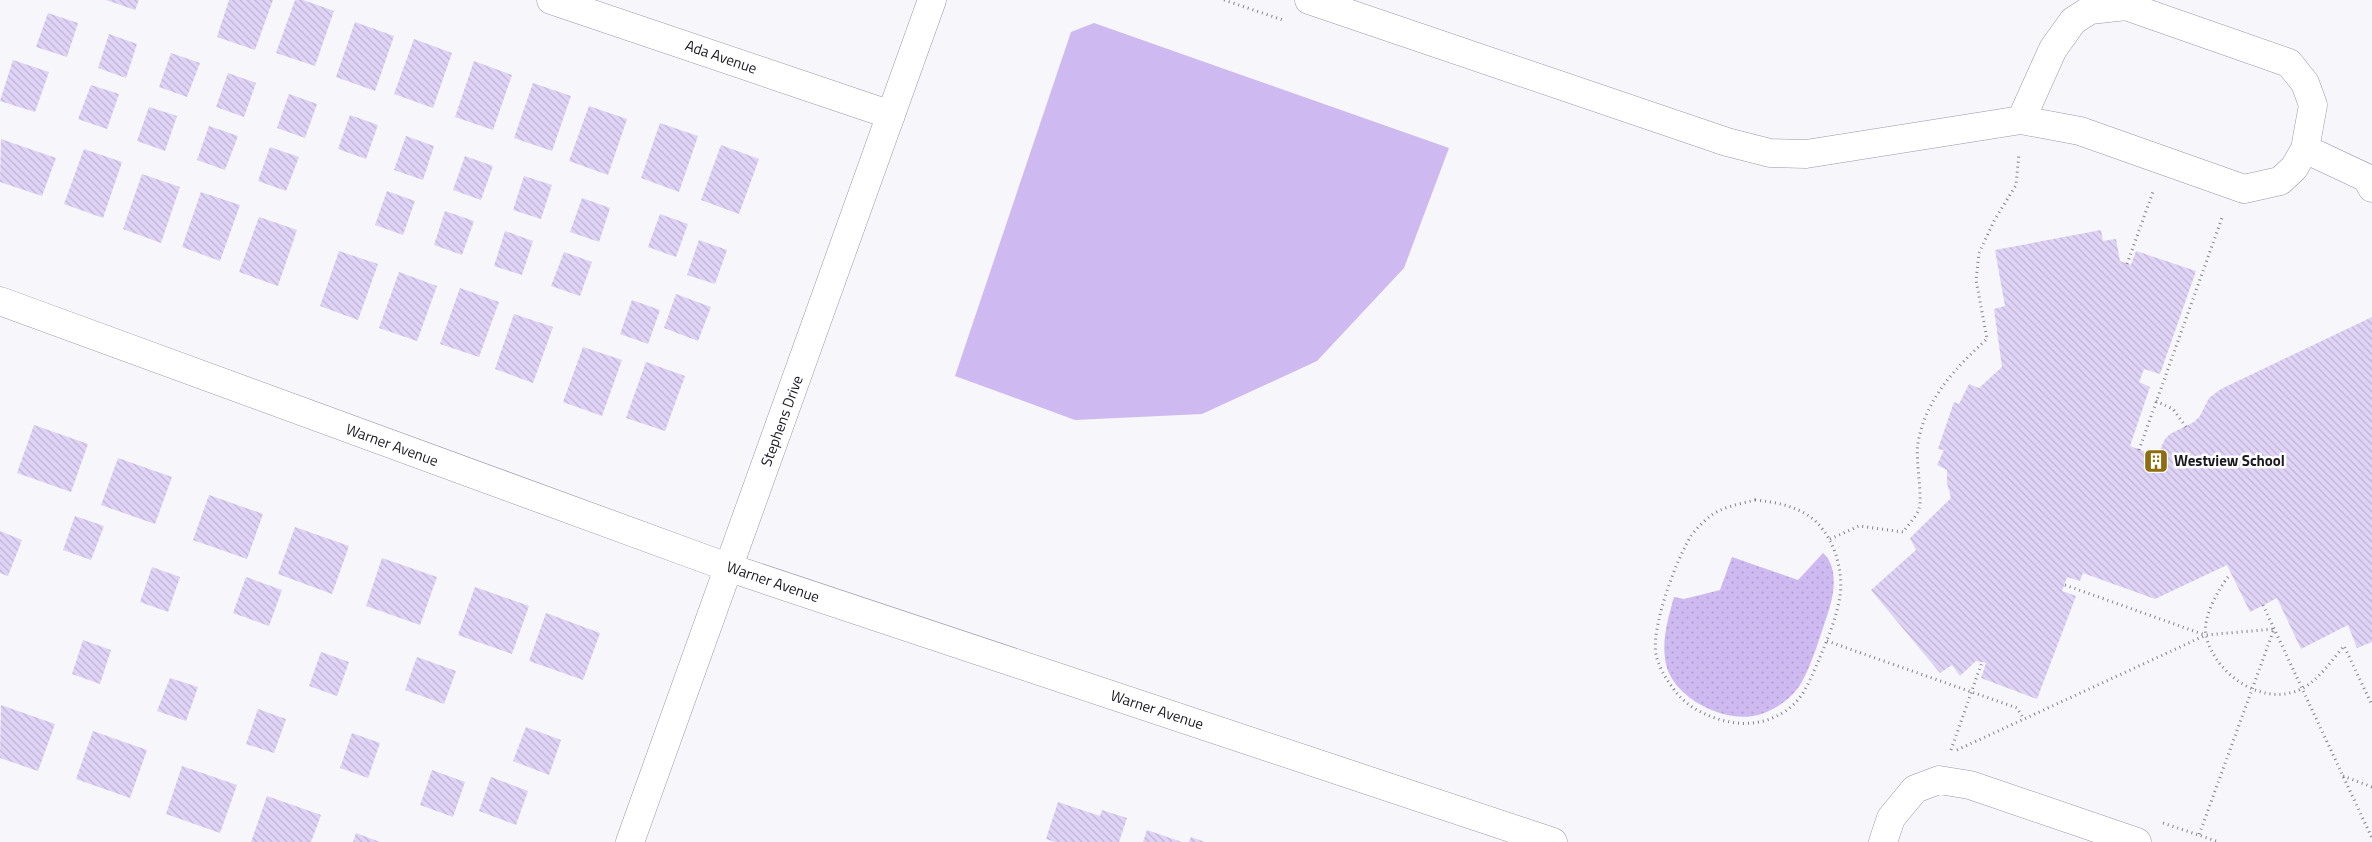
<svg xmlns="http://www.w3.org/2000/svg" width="2372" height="842" viewBox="0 0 2372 842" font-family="'Titillium Web',sans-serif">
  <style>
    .green { fill: #cebaf0 }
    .park { fill: url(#park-dots) }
    .building { fill: url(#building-back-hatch) }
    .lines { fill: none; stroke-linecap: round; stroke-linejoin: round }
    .minor-casing { stroke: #9d95ad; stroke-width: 29 }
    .path { stroke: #85838a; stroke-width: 3; stroke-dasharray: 1 4; stroke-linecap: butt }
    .minor { stroke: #fff; stroke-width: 28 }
    .labels { text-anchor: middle; stroke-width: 5; stroke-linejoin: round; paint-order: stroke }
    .street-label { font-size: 15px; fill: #1b1821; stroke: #fff }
    .poi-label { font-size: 15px; font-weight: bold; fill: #1b1821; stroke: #fff; text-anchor: start }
  </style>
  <defs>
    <pattern id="park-dots" width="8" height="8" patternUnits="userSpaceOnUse" patternTransform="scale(1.25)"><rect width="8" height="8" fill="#cebaf0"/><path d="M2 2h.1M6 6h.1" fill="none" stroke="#b09fce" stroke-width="1.8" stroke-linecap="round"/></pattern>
    <pattern id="building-back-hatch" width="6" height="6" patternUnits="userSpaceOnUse" patternTransform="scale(1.25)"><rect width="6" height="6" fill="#dfd3f6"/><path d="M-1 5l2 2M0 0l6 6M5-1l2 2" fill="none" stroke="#bfb4d3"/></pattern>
  </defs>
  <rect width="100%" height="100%" fill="#f7f6fb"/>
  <path class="green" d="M1094,23l355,125 -45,120 -87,93 -115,53 -127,6 -120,-44 116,-344z"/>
  <path class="park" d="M1823,553c16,14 11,42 5,60 -7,20 -18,59 -30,75 -10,13 -25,23 -40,27 -33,9 -85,-17 -92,-51 -5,-23 2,-45 8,-67l10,2 36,-9 12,-33 66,23z"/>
  <path class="building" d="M106,0h33l-4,10z
    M229,0h44l-18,50 -38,-13z
    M295,0h8l31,11 -19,55 -39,-13z
    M48,13l30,10 -11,34 -31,-10z
    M355,22l39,14 -19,55 -39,-14z
    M109,34l28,10 -11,34 -28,-10z
    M414,39l38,14 -19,55 -39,-14z
    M171,53l29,10 -13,34 -28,-10z
    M13,60l36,12 -14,40 -35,-11z
    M474,61l38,14 -19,55 -38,-13z
    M228,73l28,10 -12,34 -28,-10z
    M533,83l38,13 -19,55 -38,-13z
    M91,85l28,9 -12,35 -29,-10z
    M289,94l28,10 -12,34 -28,-10z
    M589,106l38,13 -19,56 -39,-14z
    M149,107l28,9 -12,35 -28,-10z
    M350,115l28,10 -12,34 -28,-10z
    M660,123l38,13 -19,56 -38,-14z
    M209,126l29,10 -13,34 -28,-10z
    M406,136l28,10 -11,34 -29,-10z
    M1,139l55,19 -14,38 -42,-14z
    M721,145l38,14 -20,55 -38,-14z
    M270,147l29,10 -13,34 -28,-10z
    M84,149l38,13 -19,56 -39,-14z
    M465,156l28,10 -12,34 -28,-10z
    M142,174l38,13 -19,56 -38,-14z
    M524,176l28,9 -11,34 -28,-9z
    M387,191l28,10 -12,34 -28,-10z
    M201,192l39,13 -20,56 -38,-14z
    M582,198l28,10 -11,34 -29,-10z
    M445,211l29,10 -12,34 -28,-10z
    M660,214l28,10 -12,33 -28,-10z
    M259,217l38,13 -19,56 -39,-14z
    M2101,230l2,11 13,-2 4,22 11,4 5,-14 60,20 -36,103 -16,-5 -5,13 11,5 -20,59 27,10 8,-17 5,-5 24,-12 6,-6 9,-18 12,-9 151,-72v325l-15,6 -9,-23 -47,24 -24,-51 -27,14 -23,-47 -72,34 -72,-26 -3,8 -13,-4 -5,14 14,5 -39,103 -56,-21 5,-15 -10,-2 -16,15 -8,-11 -12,8 -69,-83 45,-40 -6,-12 41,-40 -4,-15v-13l-10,-5 7,-15 -6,-1 16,-47 5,2 10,-20 10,4 23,-21 -8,-58 11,-3 -10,-56z
    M505,231l28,10 -11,34 -28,-9z
    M699,240l28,10 -12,34 -28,-9z
    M339,251l39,13 -20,56 -38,-14z
    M564,252l28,10 -12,34 -29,-10z
    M399,272l38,14 -20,55 -38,-13z
    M460,288l39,14 -20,55 -39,-13z
    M676,294l35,13 -13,34 -34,-13z
    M632,300l28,10 -12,34 -28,-10z
    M514,314l39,13 -20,56 -38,-14z
    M583,347l39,13 -20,56 -39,-14z
    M646,362l39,14 -20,55 -39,-13z
    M34,425l54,19 -17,48 -54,-19z
    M118,458l54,19 -17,47 -54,-19z
    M209,495l54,19 -16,45 -54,-19z
    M75,516l29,10 -13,34 -28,-10z
    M295,527l54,19 -17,48 -54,-20z
    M0,531l22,9 -14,36 -8,-3z
    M382,558l55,19 -17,48 -54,-19z
    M152,567l28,10 -12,35 -28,-10z
    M246,577l36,13 -13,36 -36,-13z
    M475,587l54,19 -17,48 -54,-19z
    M546,613l54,20 -17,47 -54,-19z
    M83,640l28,10 -11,34 -28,-10z
    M321,652l28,10 -12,34 -28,-10z
    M417,657l39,14 -12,33 -39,-14z
    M170,678l28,9 -12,34 -29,-10z
    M1,705l54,19 -17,47 -38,-13z
    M258,709l28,10 -12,34 -28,-9z
    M526,727l35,13 -12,35 -36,-14z
    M93,731l54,19 -17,48 -54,-19z
    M352,733l28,10 -12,35 -28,-10z
    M182,766l55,19 -17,48 -54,-19z
    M432,770l33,12 -12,35 -33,-12z
    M491,777l37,14 -12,34 -37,-14z
    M267,796l54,19 -10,27h-60z
    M1058,802l42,14 2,-6 25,8 -8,24h-64l-9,-3z
    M1147,830l35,12h-39z
    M356,833l24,9h-27z
    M1191,837l14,5h-16z"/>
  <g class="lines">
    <defs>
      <path id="minor" d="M551,0l340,115
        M1309,0l418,142 43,11 36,1 215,-34 59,11 164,58 36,-8 14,-13 11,-19 8,-44 -8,-22 -16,-20 -163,-57 -36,4 -17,11 -20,28 -32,71
        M2305,149l62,29 5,10
        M0,301l730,267 823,274
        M630,842l302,-842
        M1883,842l8,-24 24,-29 24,-9 31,5 167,57"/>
    </defs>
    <use href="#minor" class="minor-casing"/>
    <path class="path" d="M1224,0l59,20
      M2127,264l27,-75
      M2156,401l17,8 13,18
      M2139,450l84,-235
      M1755,500c40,4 67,14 81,55 4,13 6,27 4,41 -3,20 -12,42 -20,61 -9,20 -16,43 -36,55 -22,14 -46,14 -69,6 -17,-6 -32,-15 -42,-30 -7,-9 -15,-22 -17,-34 -5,-27 20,-94 35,-118 4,-6 12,-14 18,-19 12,-10 31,-13 46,-17z
      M1830,539l29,-13 44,6c5,-7 13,-15 16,-23 4,-12 -4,-50 -1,-66 7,-43 37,-75 69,-104l-11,-59 3,-27 15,-32 22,-36 3,-32
      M2228,577c-10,13 -26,41 -22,59 9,38 57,72 95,53 17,-8 31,-29 43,-43l28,59
      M2065,585l140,50
      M2263,605l109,233
      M1827,641l190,67 7,11
      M1951,750l31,-88
      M1957,750l249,-115 68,-6 -75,206
      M2343,776l29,11
      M2163,823l56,19"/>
    <use href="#minor" class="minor"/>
  </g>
  <defs>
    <symbol id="building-square" viewBox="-11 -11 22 22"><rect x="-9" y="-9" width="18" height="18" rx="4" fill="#8d6d10" stroke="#fff"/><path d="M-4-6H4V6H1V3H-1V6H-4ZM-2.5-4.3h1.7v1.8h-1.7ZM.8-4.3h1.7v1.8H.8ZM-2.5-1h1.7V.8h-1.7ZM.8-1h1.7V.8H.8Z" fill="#fff"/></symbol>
  </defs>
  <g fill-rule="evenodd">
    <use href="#building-square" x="2142" y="447" width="28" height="28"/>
  </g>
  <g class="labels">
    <g class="street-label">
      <text transform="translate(721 57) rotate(19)" y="5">Ada Avenue</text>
      <text transform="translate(782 421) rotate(-70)" y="5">Stephens Drive</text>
      <text transform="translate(392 445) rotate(20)" y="5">Warner Avenue</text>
      <text transform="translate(773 582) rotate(19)" y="5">Warner Avenue</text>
      <text transform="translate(1157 710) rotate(18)" y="5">Warner Avenue</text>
    </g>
    <g class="poi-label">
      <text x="2174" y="466">Westview School</text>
    </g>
  </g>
</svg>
